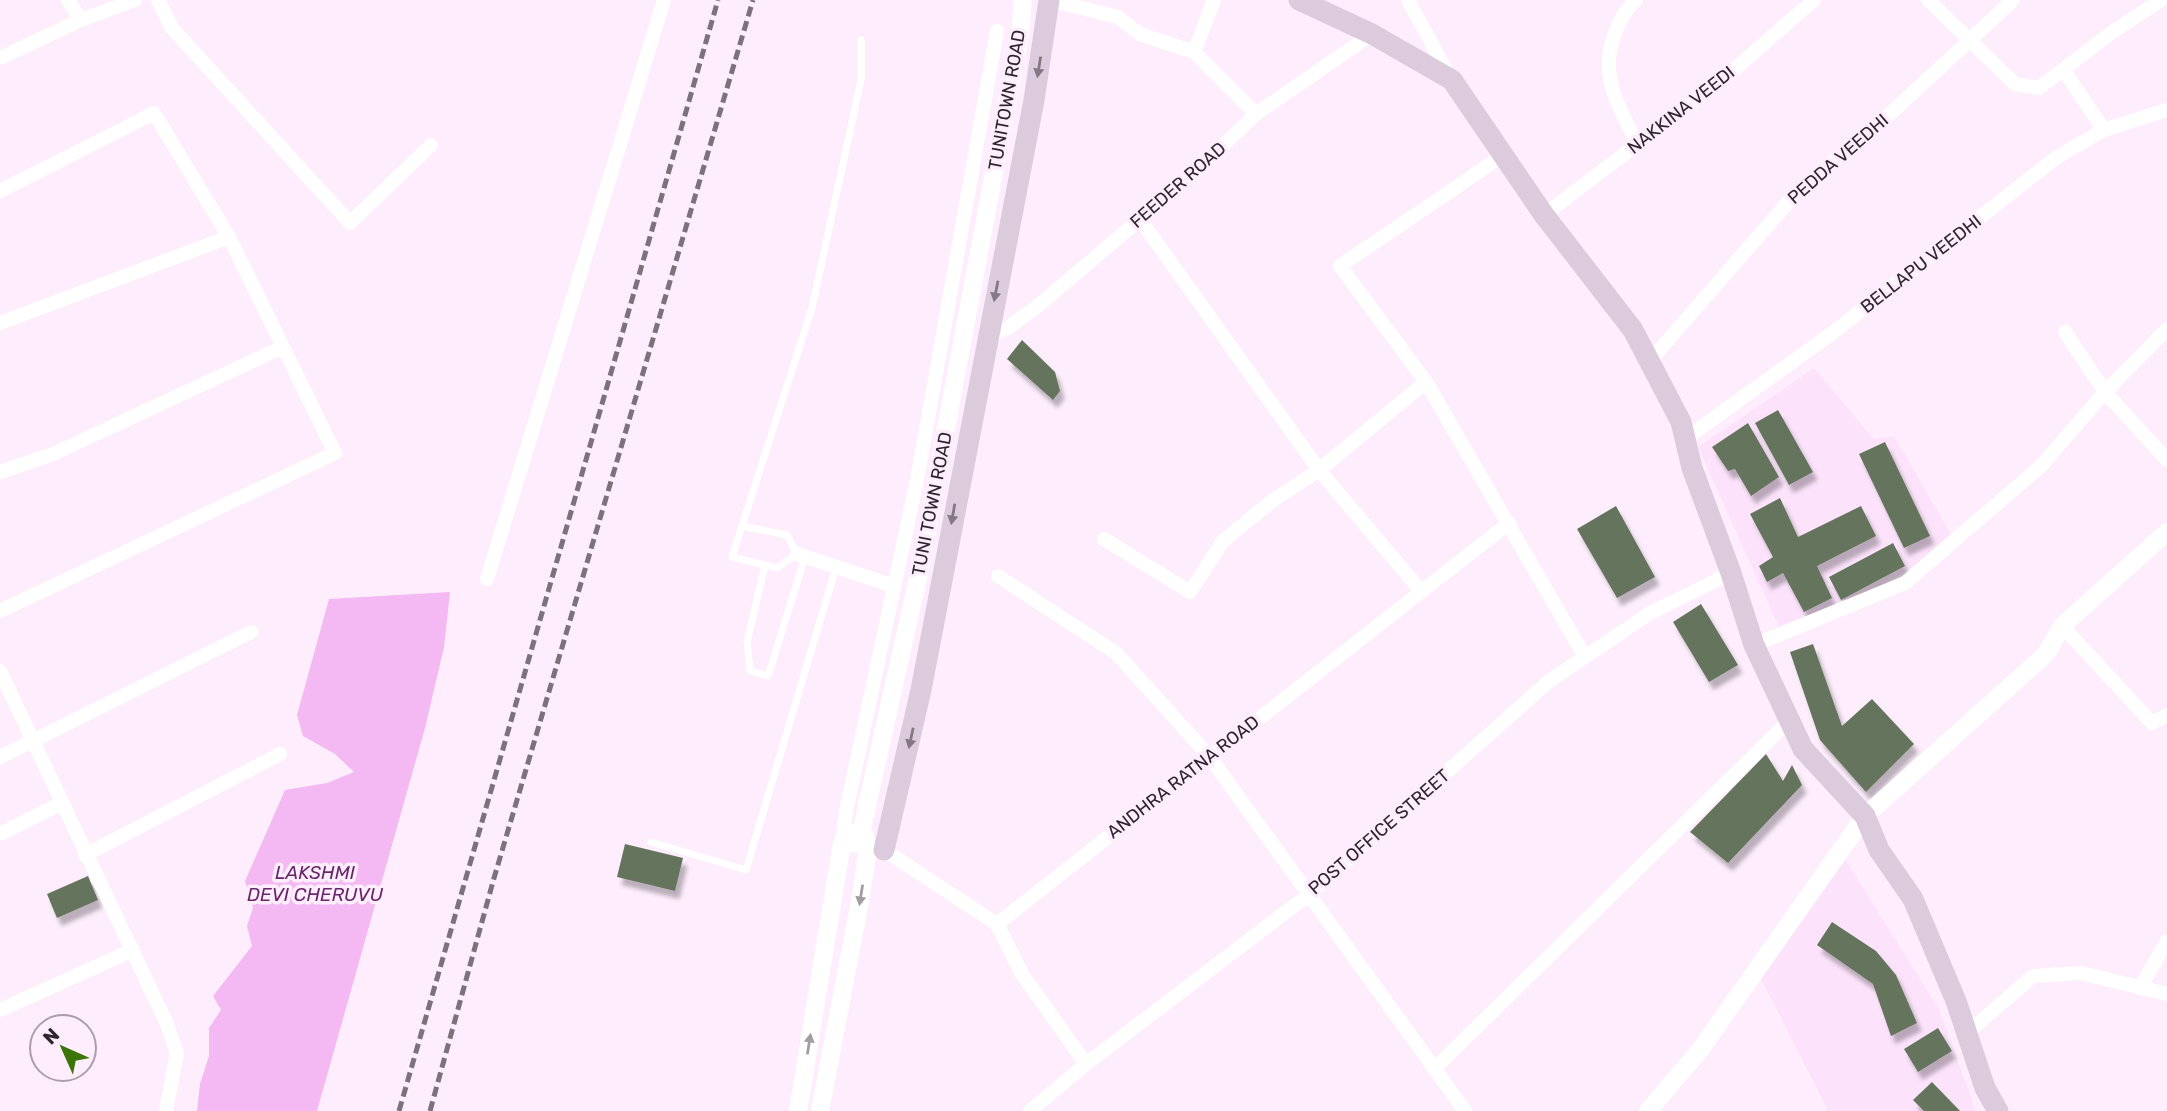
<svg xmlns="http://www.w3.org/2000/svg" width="2167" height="1111" viewBox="0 0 2167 1111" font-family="Rubik,sans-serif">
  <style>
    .built { fill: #fce3fb }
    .water { fill: #f4b8f2 }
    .building { fill: #65755d; filter: url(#shadow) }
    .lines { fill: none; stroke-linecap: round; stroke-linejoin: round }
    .service { stroke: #fff; stroke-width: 7 }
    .minor { stroke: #fff; stroke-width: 14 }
    .tertiary { stroke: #fff; stroke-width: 18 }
    .secondary { stroke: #dccbdc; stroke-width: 21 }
    .rail { stroke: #7c717c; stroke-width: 5; stroke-dasharray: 10 5; stroke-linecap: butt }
    .oneway { fill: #857885 }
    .oneway2 { fill: #a19da1 }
    .labels { text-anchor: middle; stroke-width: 7; stroke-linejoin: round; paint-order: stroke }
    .street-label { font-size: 18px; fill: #2e252e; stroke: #feeefd }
    .water-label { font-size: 19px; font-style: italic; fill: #6a266a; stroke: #feeefd }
  </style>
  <defs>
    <filter id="shadow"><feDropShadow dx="4.5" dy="8" stdDeviation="2" flood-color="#0004"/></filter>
  </defs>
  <rect width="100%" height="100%" fill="#feeefd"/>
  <path class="built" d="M1814,368l60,71 20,-3 61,105 -74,45 -100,46 -83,-185z
    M1844,857l95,152 37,102h-148l-68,-134z"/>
  <path class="water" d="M450,592l-6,55 -19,81 -108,383h-120l3,-27 9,-28v-28l12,-18 -8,-14 39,-50 -5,-20 6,-18 -8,-27 40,-91 42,-7 27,-11 -19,-18 -32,-18 -6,-21 32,-116z"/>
  <path class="building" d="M1022,340l33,32 5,19 -7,9 -46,-41z
    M1778,410l35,62 -24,13 -34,-62z
    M1748,423l31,54 -28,19 -16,-27 -7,2 -16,-24z
    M1885,442l45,94 -26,12 -45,-94z
    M1780,498l18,39 63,-31 15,30 -59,30 15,32 -28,14 -21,-39 -16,9 -8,-16 14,-9 -23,-43z
    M1616,506l39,71 -38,21 -40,-69z
    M1893,543l12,23 -64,34 -12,-23z
    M1701,604l37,61 -29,17 -36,-60z
    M1813,644l29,82 30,-27 42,45 -48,48 -46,-52 -30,-88z
    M1766,754l17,27 9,-16 10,20 -74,78 -38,-31z
    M625,844l58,14 -8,33 -58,-14z
    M88,876l10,24 -41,18 -10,-24z
    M1832,922l44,29 20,24 21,48 -26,13 -18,-52 -56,-39z
    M1938,1028l14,23 -34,21 -14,-23z
    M1932,1082l28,29h-36l-11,-11z"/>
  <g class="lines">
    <path class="service" d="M742,526l45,9 10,19 -20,14 -45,-11 80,-249 49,-228v-40
      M765,565l-18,77 3,29 18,5 37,-119
      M651,842l95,28 90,-303"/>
    <path class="minor" d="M68,0l13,20
      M158,0l14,28 178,195 81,-78
      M1050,0l68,17 22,17 54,18 20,-52
      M1408,0l43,79
      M1636,0c-12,11 -16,20 -22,36 -15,40 5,72 24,108
      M1928,0l87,84 24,4 72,-55 50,-33
      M997,31l-80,449 -71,331 -4,32 42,7 113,74 512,-401
      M1194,52l62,62
      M0,58l81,-38 54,-20
      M2064,71l40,59
      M0,191l154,-78 75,124 106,216 -335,158
      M1544,215l178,-135 92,-80
      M1139,218l180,252 101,120
      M0,323l229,-86
      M2167,329l-62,63 62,68
      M986,338l22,-10 31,-23 154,-131 63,-60 116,-80
      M1649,362l153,-176 89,-73 122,-113
      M1426,382l-86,-116 165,-112
      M1685,439l146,-105 226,-177 47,-27 63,-20
      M0,472l53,-18 230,-107
      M1104,539l86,53 33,-51 49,-40 47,-31 107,-88 159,275
      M797,554l97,32
      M998,576l118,77 93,103 256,355
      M487,579l177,-579
      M2062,626l90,97 15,-8
      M1754,645l151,-62 136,-117 64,-74 -40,-60
      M0,671l167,353 10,29 -11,58
      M0,757l251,-125
      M0,834l62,-31
      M85,855l195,-101
      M997,924l25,50 64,90
      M2140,988l27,-47
      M0,1010l133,-60
      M1967,1033l66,-57 48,-3 86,21
      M1435,1068l355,-348
      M1030,1111l56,-47 221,-168 241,-214 102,-69 81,-40"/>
    <path class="tertiary" d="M798,1111l44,-268 20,-15
      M820,1111l40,-210 8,-53 -6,-20 56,-250 102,-544 3,-34
      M1648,1111l52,-61 165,-234 181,-162 16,-28 105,-94"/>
    <path class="secondary" d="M1299,0l73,34 80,46 92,135 89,115 48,92 11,46 39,105 23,72 49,104 62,67 14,34 34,49 43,102 29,87 13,23
      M884,850l37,-160 113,-590 15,-100"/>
    <path class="rail" d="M399,1111l319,-1111
      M430,1111l64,-233 259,-878"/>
  </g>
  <defs><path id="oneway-solid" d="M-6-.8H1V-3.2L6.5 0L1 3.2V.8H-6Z" transform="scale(1.75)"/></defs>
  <g class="oneway">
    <use href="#oneway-solid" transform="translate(1039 67) rotate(99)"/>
    <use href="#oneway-solid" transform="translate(996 291) rotate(101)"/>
    <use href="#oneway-solid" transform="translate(953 514) rotate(100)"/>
    <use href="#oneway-solid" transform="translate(911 738) rotate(102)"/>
  </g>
  <g class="oneway2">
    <use href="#oneway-solid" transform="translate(861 895) rotate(99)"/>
    <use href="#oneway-solid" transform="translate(809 1044) rotate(-81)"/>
  </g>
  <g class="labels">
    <g class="street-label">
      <text transform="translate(1007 100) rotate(-80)" y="6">TUNITOWN ROAD</text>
      <text transform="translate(1681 110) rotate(-38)" y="6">NAKKINA VEEDI</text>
      <text transform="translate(1838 159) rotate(-41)" y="6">PEDDA VEEDHI</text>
      <text transform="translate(1178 185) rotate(-41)" y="6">FEEDER ROAD</text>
      <text transform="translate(1921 264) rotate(-38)" y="6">BELLAPU VEEDHI</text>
      <text transform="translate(932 504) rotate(-79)" y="6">TUNI TOWN ROAD</text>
      <text transform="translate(1183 777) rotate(-38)" y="6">ANDHRA RATNA ROAD</text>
      <text transform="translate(1379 832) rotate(-41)" y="6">POST OFFICE STREET</text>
    </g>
    <g class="water-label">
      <text x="315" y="879">LAKSHMI<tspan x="315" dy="22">DEVI CHERUVU</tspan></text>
    </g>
  </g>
  <g transform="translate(63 1048) rotate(315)"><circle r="33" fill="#feeefd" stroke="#ab9eaa" stroke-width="2"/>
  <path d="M0-5L12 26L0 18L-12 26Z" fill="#3c7609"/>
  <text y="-10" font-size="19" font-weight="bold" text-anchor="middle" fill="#2e252e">N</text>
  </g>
</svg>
